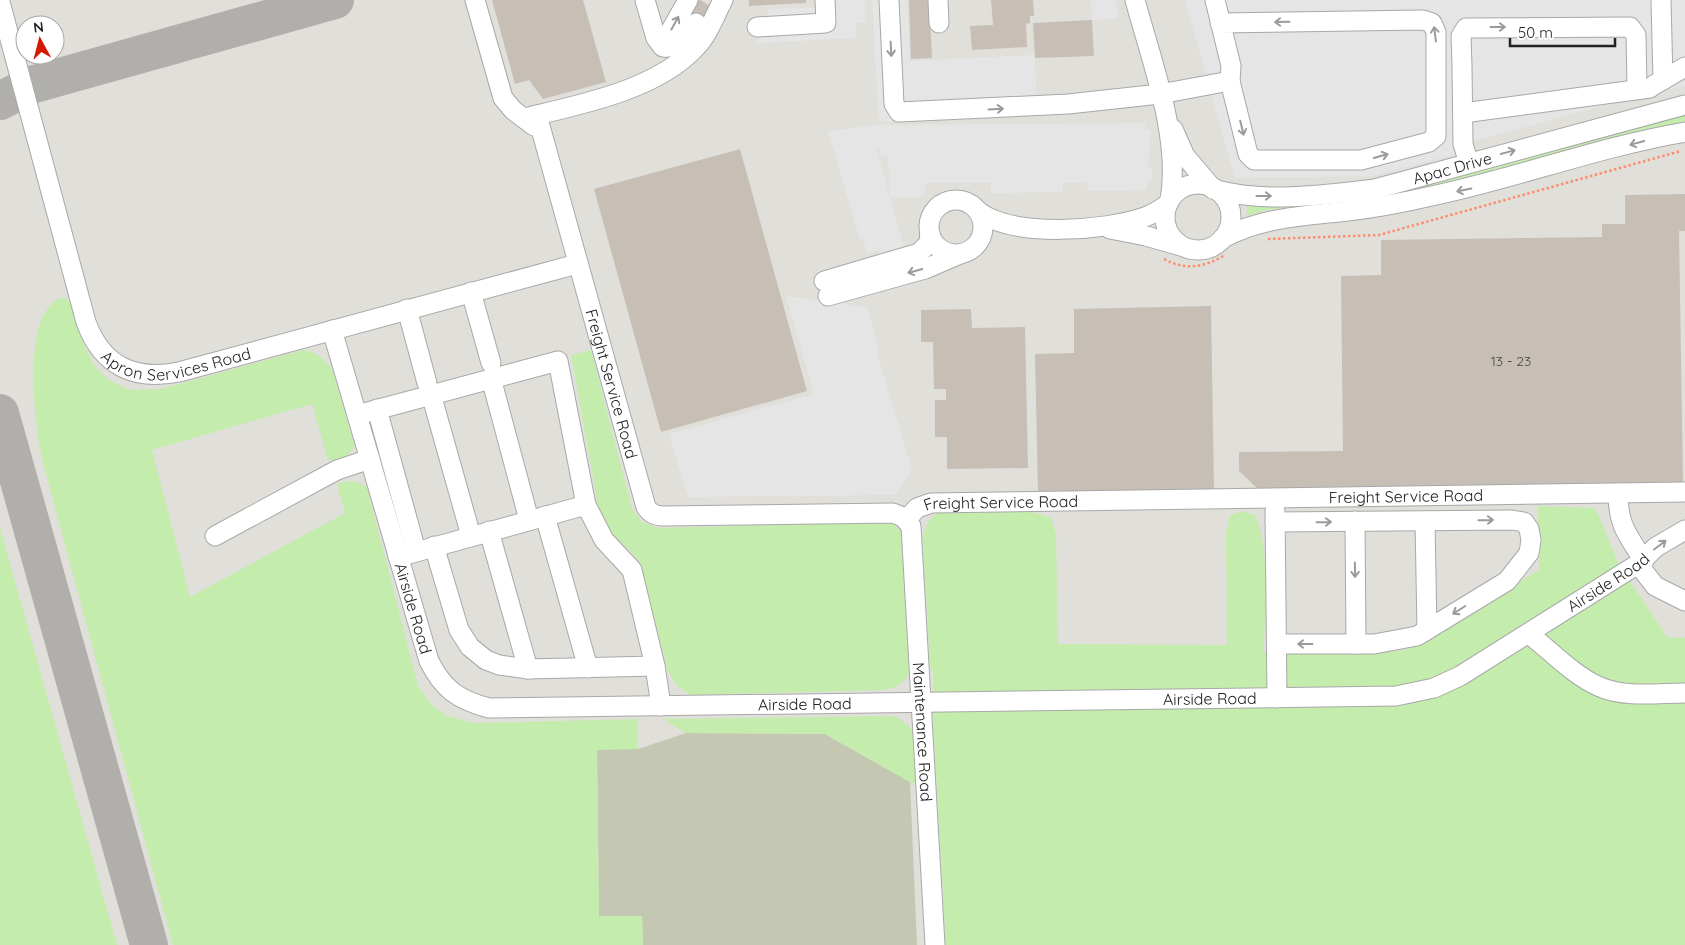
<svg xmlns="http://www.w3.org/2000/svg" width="1685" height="945" viewBox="0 0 1685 945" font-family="Quicksand,sans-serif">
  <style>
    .airport { fill: #e0dfd9; fill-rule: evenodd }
    .construction { fill: #c4c7b2 }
    .grass { fill: #c4ecad }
    .parking { fill: #e5e5e5 }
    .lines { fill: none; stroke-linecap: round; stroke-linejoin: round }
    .taxiway { stroke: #b0afab; stroke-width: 38 }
    .building { fill: #c7bfb6 }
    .minor-casing { stroke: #a8a8a8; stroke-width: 21 }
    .path { stroke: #fd8d6d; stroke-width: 2.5; stroke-dasharray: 2.5 2.5; stroke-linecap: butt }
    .minor { stroke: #fff; stroke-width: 19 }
    .oneway { stroke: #9b9b9b }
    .labels { text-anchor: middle; stroke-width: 4; stroke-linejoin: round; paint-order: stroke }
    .number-label { font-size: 14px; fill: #4a4846 }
    .street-label { font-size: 16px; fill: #212121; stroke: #fff }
  </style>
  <rect width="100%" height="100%" fill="#f1efe7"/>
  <path class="airport" d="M0,0h1685v945h-1685zM25,25h30v30h-30z"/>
  <path class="construction" d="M686,733l139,1 85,48 7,163h-274l-1,-29h-43l-2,-167h41z"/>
  <path class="grass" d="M1685,113v11l-235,61 -85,15 -99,10 -19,6v-11l70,-3z
    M60,298h5l9,8 11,41 9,19 15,14 20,10 32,-1 142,-39c14,2 21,9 29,19l23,78 -12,13h-15l-16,-56 -160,46 38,147 155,-84 -8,-29c13,-4 19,-4 30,3l51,199 13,18 14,11 28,8 164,-4 1,30 -41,1 2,166h43l1,29h-470l-130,-482c-8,-35 -23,-147 17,-165z
    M591,350l41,159 11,14 16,5 230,-6 7,4 10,12 6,131c-7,13 -14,19 -29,21l-192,5 -15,-10 -8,-14 -28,-107c-8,-15 -28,-28 -39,-42l-30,-167z
    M1538,506l55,2 5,6 21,51 48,72 18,1v307h-739l-13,-224v-47l-3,-9 -7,-125c1,-12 6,-23 17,-29h90l21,7 5,17 2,109 169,1 -1,-113 4,-17 12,-4 12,4c18,30 10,101 10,137h125l15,-2 13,-6 122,-74z
    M0,528l117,417h-117z
    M884,716l13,1 18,14 3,53 -8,-2 -85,-48 -139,-1 -23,-14z"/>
  <path class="parking" d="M817,0h48l1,23h-10v15l-98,5 -1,-25h11v-9l50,-2z
    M872,0h35l3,61 125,-6 2,60 -158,7z
    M1091,0h25l2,18 -26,2z
    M1185,0h500v86l-34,6 -180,50 -16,-13 1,25 -83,22 -138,2z
    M1145,123v7h6l-3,38h4l-1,12 -4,1v9l-59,1 -1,-9 -24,1v9l-72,1v-10h-66l-1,14h-34l-2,-40 -8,-1 -1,-9h-3l28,101 -24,7 -2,-5 -11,3 -4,-14 -3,1 -32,-109 48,-6z
    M786,296l81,11 12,42 -3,1 36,120 -17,25 -207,2 -19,-63 145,-40z"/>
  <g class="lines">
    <path class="taxiway" d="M0,101l31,-16 304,-85
      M0,413l149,532"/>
  </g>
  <path class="building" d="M492,0h91l23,82 -63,17 -14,-19 -14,4z
    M677,0h23l26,15 -10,19 -44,-25z
    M749,0h57v3l-57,3z
    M909,0h20l3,58 -21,1z
    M991,0h42l1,16h-4v7l-4,1 1,23 -55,3 -2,-24 23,-1z
    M1092,20l2,36 -59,2 -2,-35z
    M740,149l67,242 -146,41 -67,-243z
    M1685,194v37h-6l4,252 -425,6 -19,-18v-19l104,-1 -2,-175 40,-1v-35l221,-3v-13h23v-29z
    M1211,306l3,183 -176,3 -3,-138 39,-1v-44z
    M971,309l1,19 53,-1 3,141 -81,1v-32h-12v-37h11v-11h-12l-1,-47h-12v-32z"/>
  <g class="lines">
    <defs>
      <g id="minor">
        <path d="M475,0l28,98 10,12 21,16"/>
        <path d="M645,0l11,38 7,9c18,2 26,-10 33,-24"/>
        <path d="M889,0l5,104 5,8 169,-8 92,-10 70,-13"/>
        <path d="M938,0l1,23"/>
        <path d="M1135,0c16,60 46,137 35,200"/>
        <path d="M1215,0l16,66 -1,15 18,73 6,6h107l68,-18 7,-6v-104l-4,-9 -9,-3 -203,3"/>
        <path d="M1661,0l2,80"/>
        <path id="s1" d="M0,2l86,320c16,44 48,59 93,50l398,-108"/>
        <path d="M757,27l69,-4 -1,-23"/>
        <path d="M662,46l26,-46"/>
        <path d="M1654,85l31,-18"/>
        <path d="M1463,113l187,-25"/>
        <path id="s2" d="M537,115l109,392c5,7 8,8 16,9l231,-3 10,4 8,9 24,419"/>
        <path d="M524,118c55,-13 133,-28 172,-71 12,-12 19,-32 27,-47"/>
        <path d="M1173,129l12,27 28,33"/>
        <path d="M1469,163l-6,-19 -1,-78 -1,-30 5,-8 164,-1 6,8 1,54"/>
        <circle cx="1198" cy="217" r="33"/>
        <path id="s3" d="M1216,190c50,13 108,5 159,-1l310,-84"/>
        <circle cx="956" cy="227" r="27"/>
        <path d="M978,211c35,27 127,20 167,6 8,-3 16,-8 23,-13"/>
        <path d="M1110,229l36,7 35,10"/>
        <path d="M1223,238c40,-21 81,-22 125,-27 26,-3 53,-8 79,-14 87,-18 171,-50 258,-65"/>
        <path d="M824,281l95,-28 10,-10 1,-10"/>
        <path d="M471,292l20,71"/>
        <path d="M828,296l97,-27 35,-15"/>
        <path d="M407,309l20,74"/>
        <path id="s4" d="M332,330l97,331c14,28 29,39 60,47l907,-12 38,-8 26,-12 178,-112 18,-17 29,-17"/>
        <path d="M491,378l38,142"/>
        <path d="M431,394l40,142"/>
        <path d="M377,409l39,142"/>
        <path d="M357,415l201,-54 28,144 -188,52"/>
        <path d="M1618,493c0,32 9,41 26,68"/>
        <path d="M586,505l18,35 28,30 23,96 6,40"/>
        <path d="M1275,511l2,187"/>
        <path d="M545,516l43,152"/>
        <path id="s5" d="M906,520l11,-12 14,-5 754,-11"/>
        <path d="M1355,521l1,123"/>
        <path d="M1425,521l2,109"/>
        <path d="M1275,522l237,-2 12,2 5,7 2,11 -2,13 -22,28 -90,55 -43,8h-97"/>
        <path d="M489,531l39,138"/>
        <path d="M215,536l122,-66 33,-11"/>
        <path d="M434,546l25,84 11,17 16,13 13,5 29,4 127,-3"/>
        <path d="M1638,564l17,22 30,15"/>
        <path d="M1529,634c22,17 45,42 71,53 26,11 58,6 85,6"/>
      </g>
    </defs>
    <use href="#minor" class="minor-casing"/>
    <path class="path" d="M1268,239l111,-4 302,-84
      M1164,259c22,12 41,8 61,-4"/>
    <use href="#minor" class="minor"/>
  </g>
  <defs><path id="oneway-shaft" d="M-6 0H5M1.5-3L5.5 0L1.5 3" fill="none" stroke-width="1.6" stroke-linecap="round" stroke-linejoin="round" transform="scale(1.25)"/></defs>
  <g class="oneway">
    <use href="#oneway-shaft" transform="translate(1282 22) rotate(179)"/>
    <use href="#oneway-shaft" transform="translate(675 23) rotate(-61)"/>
    <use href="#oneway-shaft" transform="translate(1498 27)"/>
    <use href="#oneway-shaft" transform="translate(1435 34) rotate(-97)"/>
    <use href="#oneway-shaft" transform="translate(891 49) rotate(87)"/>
    <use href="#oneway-shaft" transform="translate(996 109) rotate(-3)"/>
    <use href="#oneway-shaft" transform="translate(1242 128) rotate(76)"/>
    <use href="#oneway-shaft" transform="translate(1637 143) rotate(165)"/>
    <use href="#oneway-shaft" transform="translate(1508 152) rotate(-15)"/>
    <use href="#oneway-shaft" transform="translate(1381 156) rotate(-16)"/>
    <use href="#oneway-shaft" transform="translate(1464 190) rotate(168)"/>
    <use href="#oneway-shaft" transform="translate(1264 196)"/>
    <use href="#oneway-shaft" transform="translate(915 271) rotate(164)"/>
    <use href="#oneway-shaft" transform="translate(1486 520) rotate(-1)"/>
    <use href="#oneway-shaft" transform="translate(1324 522) rotate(-1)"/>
    <use href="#oneway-shaft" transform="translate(1660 545) rotate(-37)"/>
    <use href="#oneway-shaft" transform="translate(1355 570) rotate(89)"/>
    <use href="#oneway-shaft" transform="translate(1459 610) rotate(148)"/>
    <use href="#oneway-shaft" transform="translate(1305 644) rotate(180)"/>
  </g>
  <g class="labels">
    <g class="number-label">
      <text x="1511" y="366">13 - 23</text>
    </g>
    <g class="street-label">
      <text dy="6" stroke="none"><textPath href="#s3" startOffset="240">Apac Drive</textPath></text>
      <text dy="6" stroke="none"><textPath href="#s1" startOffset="445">Apron Services Road</textPath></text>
      <text dy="6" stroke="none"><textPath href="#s2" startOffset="279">Freight Service Road</textPath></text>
      <text dy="6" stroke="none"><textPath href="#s5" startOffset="506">Freight Service Road</textPath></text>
      <text dy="6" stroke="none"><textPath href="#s5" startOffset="101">Freight Service Road</textPath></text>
      <text dy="6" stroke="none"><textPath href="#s4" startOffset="1574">Airside Road</textPath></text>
      <text dy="6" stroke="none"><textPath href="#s4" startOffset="290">Airside Road</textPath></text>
      <text dy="6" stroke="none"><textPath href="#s4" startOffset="1145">Airside Road</textPath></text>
      <text dy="6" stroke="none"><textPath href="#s4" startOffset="740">Airside Road</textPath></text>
      <text dy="6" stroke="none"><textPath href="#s2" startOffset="886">Maintenance Road</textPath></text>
    </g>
  </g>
  <g transform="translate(40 40) rotate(353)"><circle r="24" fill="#ffffff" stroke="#a6a6a6"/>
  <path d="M0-4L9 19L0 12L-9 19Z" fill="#d21a00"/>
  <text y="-8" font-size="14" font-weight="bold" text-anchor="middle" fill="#212121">N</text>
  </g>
  <path d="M1510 38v8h105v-8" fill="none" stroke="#212121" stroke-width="2.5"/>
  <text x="1518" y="38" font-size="15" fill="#212121" stroke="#ffffff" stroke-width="4" paint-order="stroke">50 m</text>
</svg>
